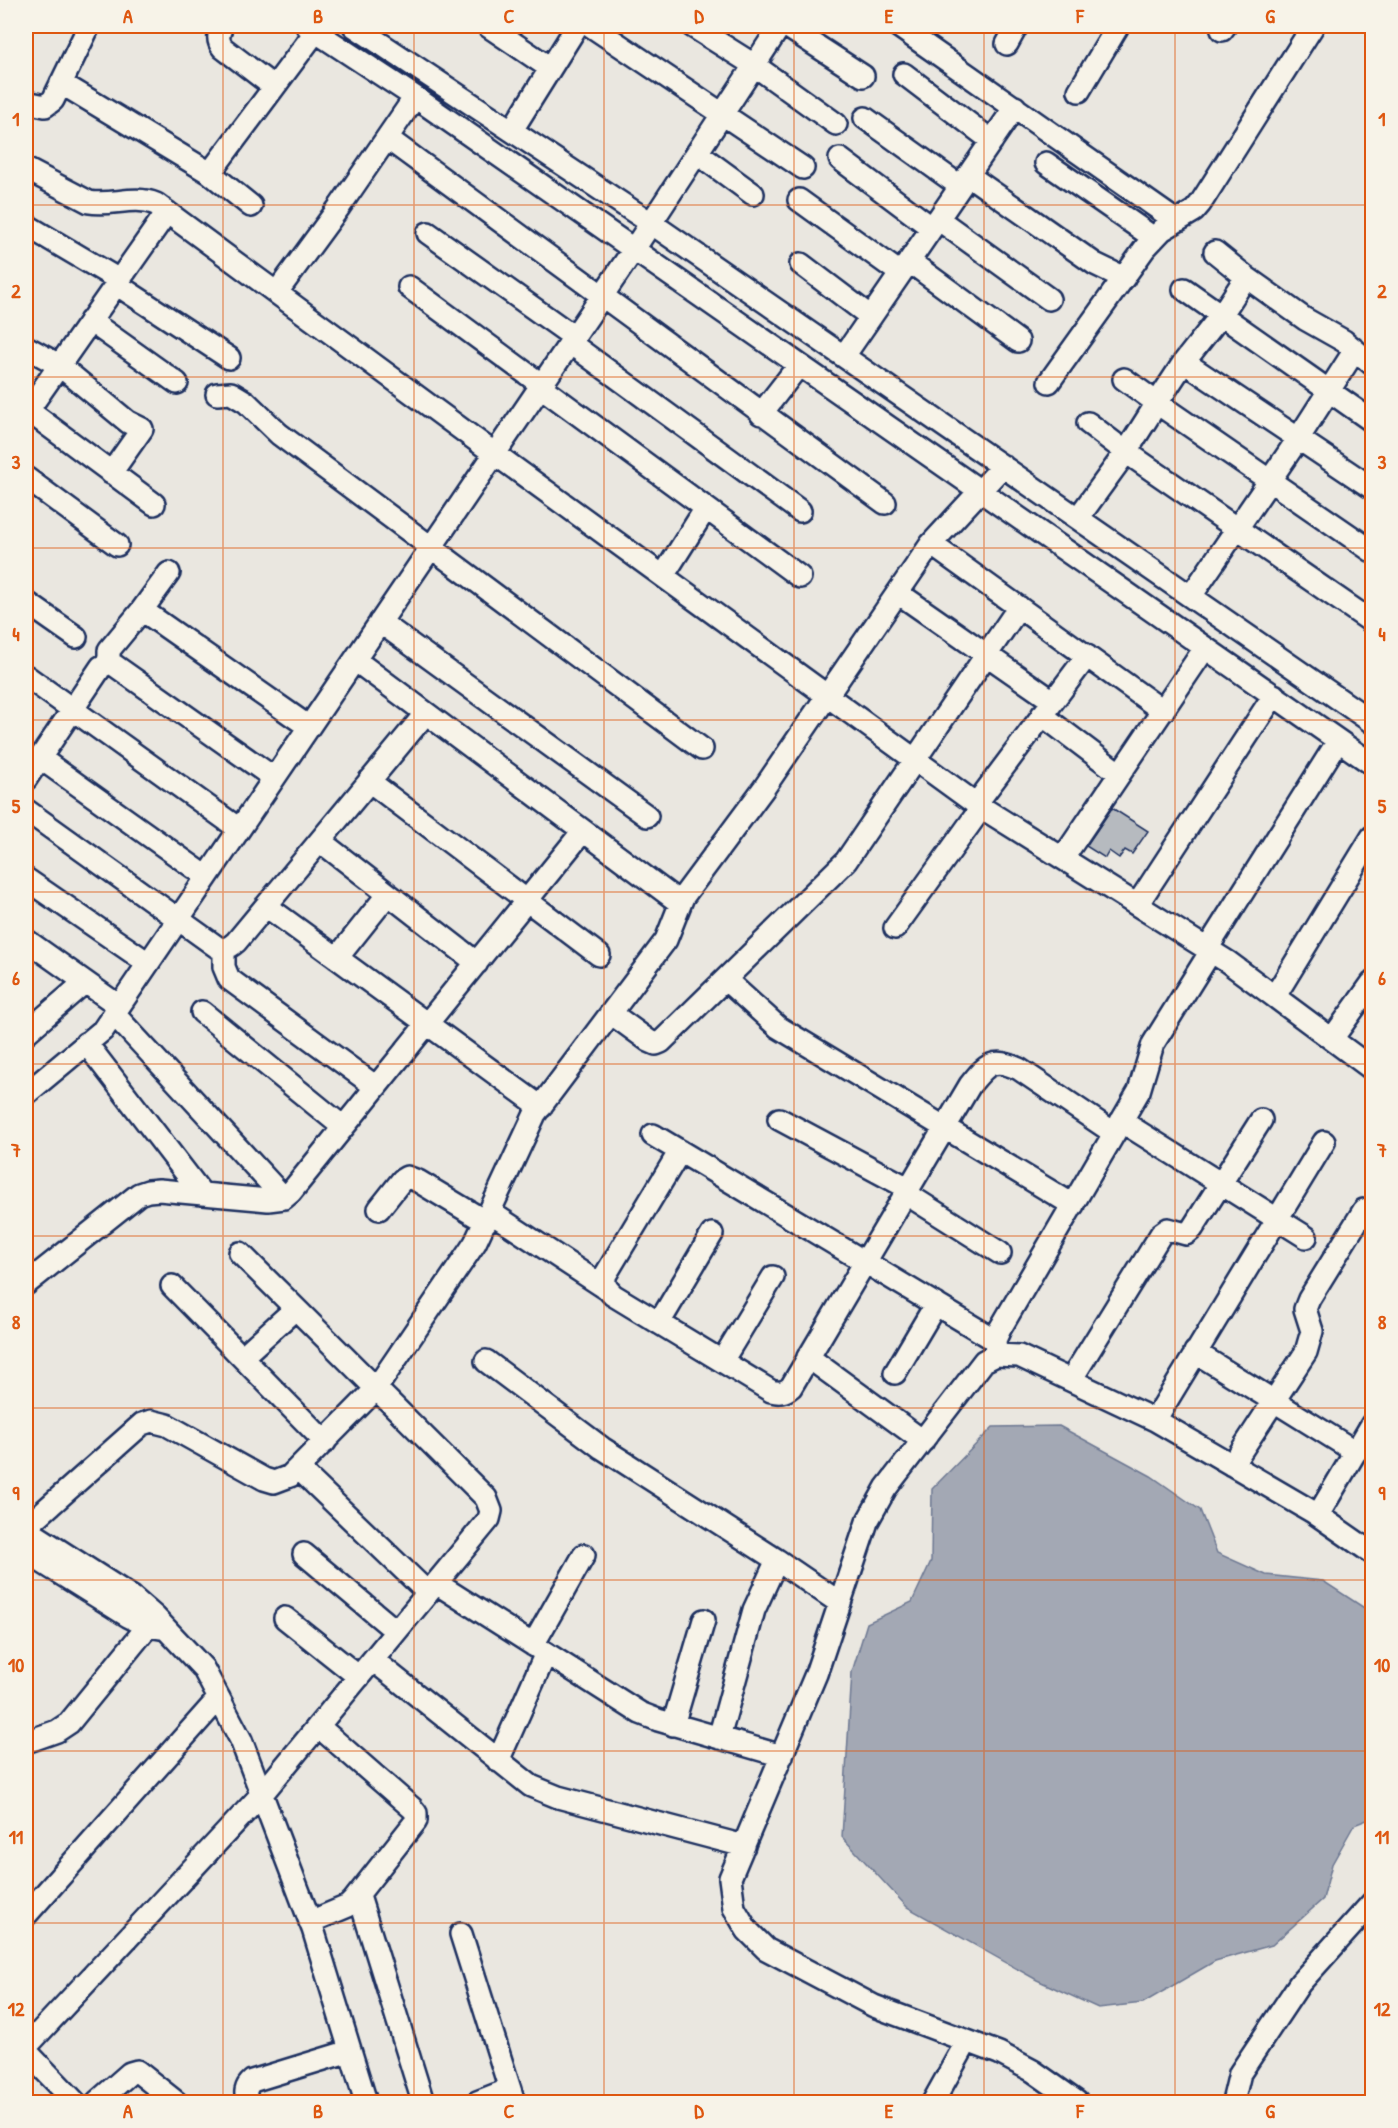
<svg xmlns="http://www.w3.org/2000/svg" width="1398" height="2128" viewBox="0 0 1398 2128" font-family="'Patrick Hand',sans-serif">
  <style>
    .water { fill: #a3a8b4; stroke: #6d7892; stroke-width: 1.5 }
    .building { fill: #b6babf; stroke: #1b2f5e; stroke-width: 1.5 }
    .lines { fill: none; stroke-linecap: round; stroke-linejoin: round }
    .minor-casing { stroke: #1b2f5e; stroke-width: 26 }
    .minor { stroke: #f7f3e8; stroke-width: 21 }
    .grid { fill: none; stroke: #de5710; stroke-width: 1.5; stroke-opacity: 0.55 }
    .neatline { fill: none; stroke: #de5710; stroke-width: 2 }
    .grid-label { font-size: 20px; text-anchor: middle; font-weight: bold; fill: #de5710 }
  </style>
  <rect width="100%" height="100%" fill="#eae7e0"/>
  <filter id="ink" filterUnits="userSpaceOnUse"><feTurbulence type="fractalNoise" baseFrequency=".0167" numOctaves="2"/><feDisplacementMap in="SourceGraphic" scale="12" xChannelSelector="R" yChannelSelector="G"/><feConvolveMatrix kernelMatrix="1 2 1 2 8 2 1 2 1" color-interpolation-filters="sRGB"/></filter>
  <g filter="url(#ink)">
    <path class="water" d="M1059,1426l92,50 49,34 17,43 49,22 57,6 49,32v205l-18,7 -22,39 -9,35 -51,46 -57,16 -72,42 -45,5 -61,-28 -130,-73 -65,-70 10,-165 15,-49 45,-21 19,-41 1,-72 61,-62z"/>
    <path class="building" d="M1112,808l36,23 -16,23 -7,-4 -6,8 -10,-7 -4,7 -19,-12z"/>
    <g class="lines">
      <defs>
        <path id="minor" d="M222,26c-4,8 -5,15 1,22l51,39
          M307,26l108,71 957,667
          M354,26l297,197 721,499
          M488,26l62,42
          M591,26l212,142
          M692,26l62,39 82,59
          M786,26l77,50
          M898,26l278,195
          M1222,30l3,-4
          M1007,44l10,-18
          M904,74l88,67
          M61,83l149,90 41,33
          M1079,91l39,-65
          M26,102l19,4 8,-6 36,-74
          M865,118l95,68
          M512,130l65,-104
          M387,138l498,365
          M697,153l56,41
          M840,159l92,69
          M1046,163l108,75
          M26,169l63,33c23,4 45,-7 67,2l339,250 481,350 252,158 144,107
          M210,173l106,-142
          M968,175l127,89 29,14
          M799,200l101,73
          M938,219l111,80
          M26,225l93,55
          M428,233l146,104
          M1215,252l31,25 59,42 39,22 28,23
          M909,261l109,80
          M801,264l70,53
          M1246,277l-24,37 -38,48 188,126
          M116,284l113,74
          M409,287l133,98
          M1184,289l188,132
          M277,292l63,-86 75,-109
          M90,321l87,62
          M570,343l230,168
          M26,347l33,18 69,57 14,7 -31,44
          M844,356l171,-249
          M1124,379l33,24 27,-41
          M1049,382l96,-134 17,-18 32,-19 6,-7 113,-178
          M541,387l259,190
          M217,394l14,-1 15,9 33,32 423,315
          M26,409l128,95
          M26,413l141,-201
          M761,414l38,-49
          M1088,423l38,29 246,170
          M26,478l91,67
          M1078,518l48,-66 31,-49 215,148
          M931,544l232,167
          M663,576l43,-68
          M898,593l155,108
          M1191,596l107,-157 57,-89
          M26,602l50,35
          M142,610l167,117
          M380,622l267,194
          M355,660l325,243
          M109,663v-13l33,-40 27,-37
          M26,676l213,153
          M1042,715l78,59
          M40,758l167,119
          M26,779l75,-112 8,-4 5,2 160,113
          M369,781l230,174
          M976,804l111,-148
          M26,810l191,137c8,3 12,1 19,-5l190,-229
          M320,841l157,122
          M1063,858l142,-210
          M26,879l122,84
          M1137,905l137,-210
          M266,906l275,201
          M895,928l87,-121
          M26,940l93,66
          M224,949v18l5,12 147,108
          M1207,949l131,-208
          M337,958l51,-64
          M726,980l52,47 295,178
          M1275,996l97,-159
          M202,1012l141,115
          M114,1014l170,184
          M612,1014l37,27 7,3 5,-2 185,-181 173,-254
          M26,1033l59,-51
          M1332,1039l40,-56
          M86,1043l116,151
          M26,1094l77,-64 531,-781 146,-223
          M779,1119l129,69
          M1121,1121l185,116
          M653,1135l342,205
          M680,1151l-74,123c-3,10 0,14 7,21l158,96c8,2 13,2 20,-4l179,-302c17,-21 23,-28 49,-16l95,64
          M905,1193l95,60
          M379,1209l23,-29 5,-3 11,4 68,41
          M490,1212l117,77
          M26,1284l113,-90 9,-3 11,-1 109,10 16,-2 7,-6 292,-361
          M172,1286l153,156
          M659,1323l53,-89
          M1195,1352l161,100
          M996,1355l-1,-15 5,-11 139,-238 14,-47 58,-93
          M242,1357l53,-48
          M808,1357l115,84
          M486,1361l116,87 175,112 63,43
          M722,1361l51,-84
          M895,1373l41,-69
          M1071,1380l90,-146 7,-5 18,5 6,-5 69,-109
          M1155,1420l169,-278
          M1232,1465l74,-113 6,-21 -7,-22 4,-10 55,-89
          M298,1468l130,125
          M1318,1515l54,-91
          M26,1527l116,-103 9,-3 16,4 97,54 10,3 16,-6 85,-86 100,-147 60,-129 131,-174 17,-43 81,-109 167,-244 72,-78
          M26,1529l106,68 23,20 48,51 38,72 72,189 53,173
          M26,1552l102,64 20,10 12,2
          M304,1554l92,77
          M436,1583l204,130 18,7 124,36
          M285,1618l74,59
          M533,1645l51,-90
          M373,1660l158,126 27,11 186,49
          M673,1725l31,-105
          M719,1738l35,-128 23,-50
          M26,1742l31,-11 12,-8 79,-97
          M498,1761l48,-108
          M359,1896l64,206
          M26,1915l193,-217
          M310,1922l38,-16 5,-5 63,-80v-8l-4,-5 -94,-82
          M461,1934l53,168
          M26,2047l236,-253 227,-275 2,-8 -5,-13 -246,-245
          M26,2051l49,51
          M97,2102l33,-29 7,-2 39,31
          M247,2102c-2,-9 -2,-15 5,-21l98,-30
          M477,2102l33,-13
          M933,2102l34,-61
          M1077,2102l-44,-31 -34,-18 -125,-47 -108,-57 -19,-19 -13,-22 -4,-30 86,-204 51,-152 19,-34 98,-127 12,-6 23,1 136,64 158,92 59,41
          M1233,2102l7,-29 60,-90 72,-80"/>
      </defs>
      <use href="#minor" class="minor-casing"/>
      <use href="#minor" class="minor"/>
    </g>
  </g>
  <path class="grid" d="M223,26v2076M414,26v2076M604,26v2076M794,26v2076M984,26v2076M1175,26v2076M26,205h1346M26,377h1346M26,548h1346M26,720h1346M26,892h1346M26,1064h1346M26,1236h1346M26,1408h1346M26,1580h1346M26,1751h1346M26,1923h1346"/>
  <rect width="1398" height="2128" fill="none" stroke="#f7f3e8" stroke-width="66"/>
  <rect x="33" y="33" width="1332" height="2062" class="neatline"/>
  <g class="grid-label">
    <text x="128" y="23">A</text>
    <text x="318" y="23">B</text>
    <text x="509" y="23">C</text>
    <text x="699" y="23">D</text>
    <text x="889" y="23">E</text>
    <text x="1080" y="23">F</text>
    <text x="1270" y="23">G</text>
    <text x="16" y="126">1</text>
    <text x="1382" y="126">1</text>
    <text x="16" y="298">2</text>
    <text x="1382" y="298">2</text>
    <text x="16" y="469">3</text>
    <text x="1382" y="469">3</text>
    <text x="16" y="641">4</text>
    <text x="1382" y="641">4</text>
    <text x="16" y="813">5</text>
    <text x="1382" y="813">5</text>
    <text x="16" y="985">6</text>
    <text x="1382" y="985">6</text>
    <text x="16" y="1157">7</text>
    <text x="1382" y="1157">7</text>
    <text x="16" y="1329">8</text>
    <text x="1382" y="1329">8</text>
    <text x="16" y="1500">9</text>
    <text x="1382" y="1500">9</text>
    <text x="16" y="1672">10</text>
    <text x="1382" y="1672">10</text>
    <text x="16" y="1844">11</text>
    <text x="1382" y="1844">11</text>
    <text x="16" y="2016">12</text>
    <text x="1382" y="2016">12</text>
    <text x="128" y="2118">A</text>
    <text x="318" y="2118">B</text>
    <text x="509" y="2118">C</text>
    <text x="699" y="2118">D</text>
    <text x="889" y="2118">E</text>
    <text x="1080" y="2118">F</text>
    <text x="1270" y="2118">G</text>
  </g>
</svg>
